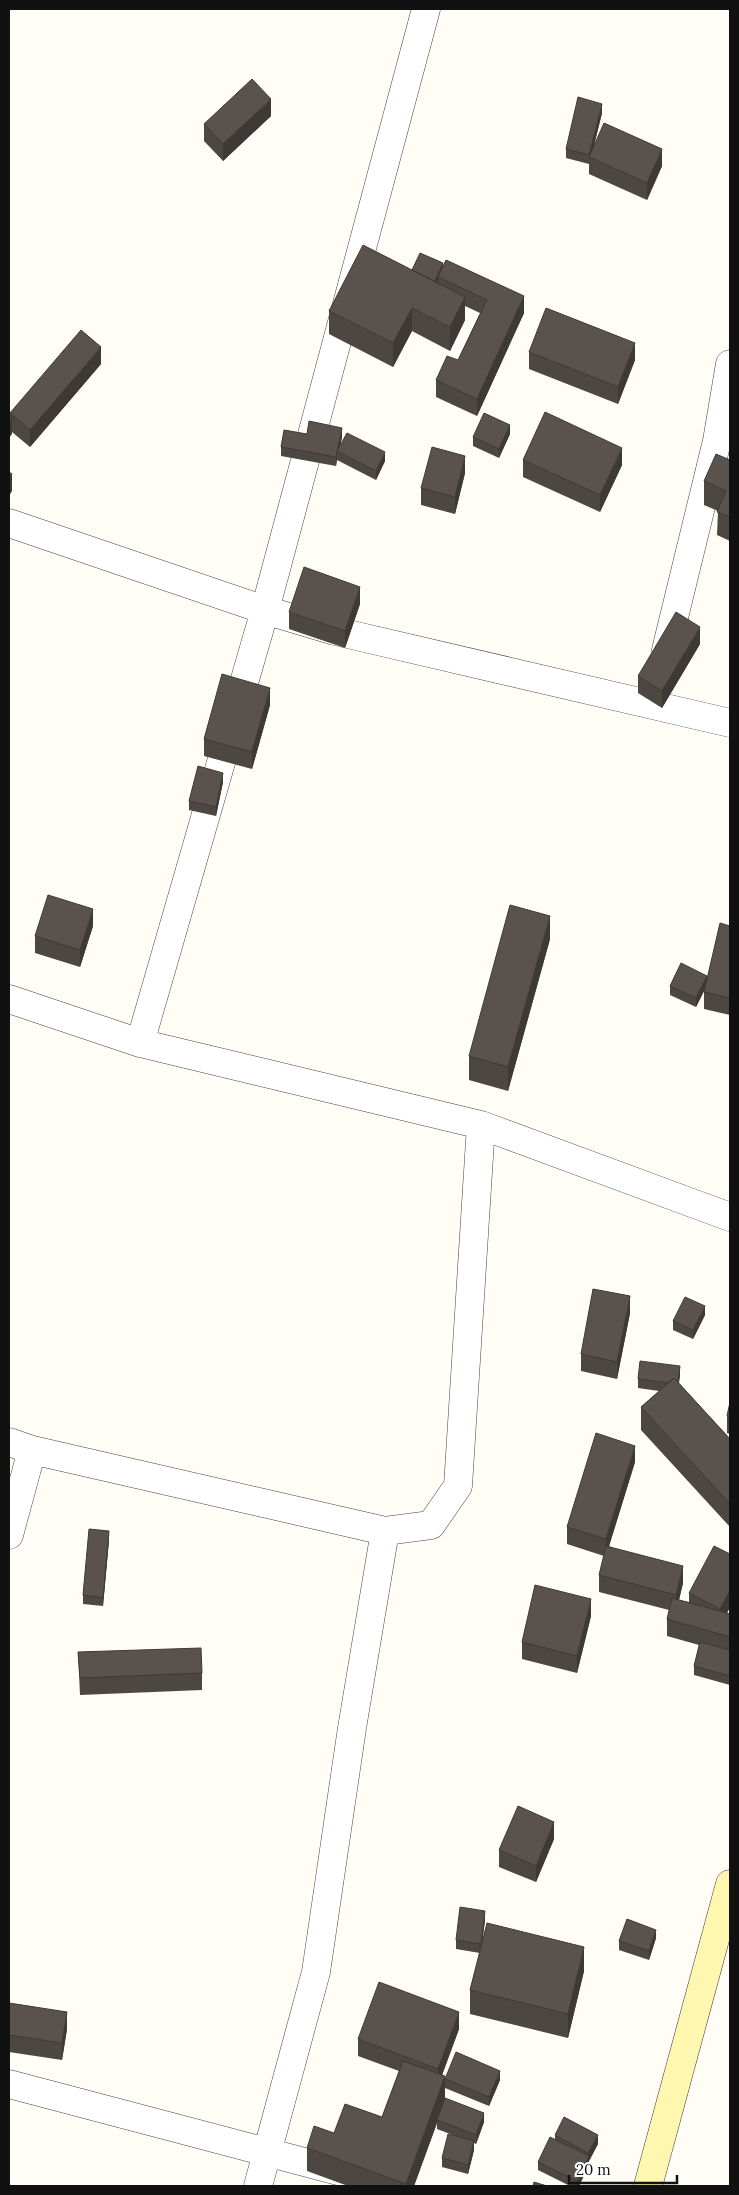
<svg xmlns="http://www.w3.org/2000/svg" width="739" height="2195" viewBox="0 0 739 2195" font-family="Lora,serif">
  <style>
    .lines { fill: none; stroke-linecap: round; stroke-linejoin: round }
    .street-casing { stroke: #444; stroke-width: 29 }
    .secondary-casing { stroke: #333; stroke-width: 29 }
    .street { stroke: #fff; stroke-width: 28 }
    .secondary { stroke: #fff6b0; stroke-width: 28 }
    .wall { fill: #4d4742 }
    .shaded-wall { fill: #3f3936 }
    .building { fill: #5a524d; stroke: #3f3936 }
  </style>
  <rect width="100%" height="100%" fill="#fffdf5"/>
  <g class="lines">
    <defs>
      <path id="street" d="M9,523l256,87 70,21 395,92
        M666,650l51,-209 13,-77
        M9,999l131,44 341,82 249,92
        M140,1043l125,-433 161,-601
        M9,1442l23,8 353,81
        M9,1535l23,-85
        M9,2084l386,102
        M258,2186l58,-214 36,-244 33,-197 46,-6 27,-39 23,-361"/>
      <path id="secondary" d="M648,2186l82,-302"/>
    </defs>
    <use href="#street" class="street-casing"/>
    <use href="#secondary" class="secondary-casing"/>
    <use href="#street" class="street"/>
    <use href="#secondary" class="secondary"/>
  </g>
  <path class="wall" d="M602,113l-8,32 68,21 -15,34 -58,-26v-10l-23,-6v-9z
    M271,116l-48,45 -19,-20v-17z
    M443,266l81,47 -47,103 -41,-19v-17l22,-20 22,-47 -15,-7v14l-15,31 -38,-20 -19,36 -64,-33v-23l83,-41z
    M529,352l106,8 -17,44 -89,-35z
    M101,364l-71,83 -18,-15v2l-2,-21z
    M307,434l35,3 -2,10 45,14 -9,19 -39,-20v-1l-1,7 -55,-10v-9z
    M510,434l-11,24 -26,-12v-9z
    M523,460l99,5 -22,47 -77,-35z
    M730,460v81l-13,-6 1,-24 -14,-6v-24z
    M465,473l-10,41 -34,-9v-17z
    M360,604l-15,44 -56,-19v-17z
    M700,644l-38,64 -24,-15v-17z
    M270,705l-18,64 -48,-13v-17z
    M223,782l-7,34 -27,-6v-9z
    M93,926l-13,41 -45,-14v-17z
    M730,926v89l-26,-6v-18l-8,16 -26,-12v-9l37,-8z
    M550,939l-42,152 -39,-11v-24z
    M630,1313l-13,66 -36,-8v-17z
    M705,1315l-12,24 -20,-9v-9z
    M680,1375l-1,8 51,56v88l-89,-97v-23l18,-16 -21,-3v-9z
    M730,1402v32l-3,-1v-17z
    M635,1462l-26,84 74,37 -4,17 10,2v-9l41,-39v53l-3,6 3,1v71l-36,-10v-9l5,-21 -32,-9v-17l2,-9 -70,-18v-17l5,-19 -37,-12v-17z
    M109,1540l-6,66 -20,-2v-9z
    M591,1616l-14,57 -55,-14v-17z
    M78,1652l124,21v17l-122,5z
    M554,1839l-18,43 -37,-15v-17z
    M485,1920l-3,22 102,29 -16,67 -98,-24v-24l10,-37 -24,-4v-9z
    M656,1938l-7,22 -30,-10v-9z
    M9,2003l58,26 -5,31 -53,-8z
    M459,2029l-17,46 3,4 55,1 -11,26 -44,-18v11l39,23 -8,22 -2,-1v7l-6,24 -26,-7v-9l16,-21 -21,-8v-6l-23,63h-66l-41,-15v-23l27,-15 48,-16 17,-46 -41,-15v-17z
    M555,2135l43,9 -9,17v4l-10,21h-9l-32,-16v-8l17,-22z"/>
  <path class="shaded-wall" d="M271,99v17l-48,45v-17z
    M602,104v9l-11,45 -2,-1z
    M662,149v17l-15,34v-17z
    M443,263v9l-5,5v7l-4,1z
    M524,296v17l-47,103v-17z
    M465,297v23l-15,31v-24z
    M412,308v23l-19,36v-24z
    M635,343v17l-17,44v-17z
    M101,347v17l-71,83v-17z
    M12,417v17l-3,4v-17z
    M510,425v9l-11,24v-9z
    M342,428v9l-3,15 -2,-1v8l-1,7v-9z
    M622,448v17l-22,47v-17z
    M385,452v9l-9,19v-9z
    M465,456v17l-10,41v-17z
    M12,474v17l-3,5v-17z
    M360,587v17l-15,44v-17z
    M700,627v17l-38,64v-17z
    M270,688v17l-18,64v-17z
    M223,773v9l-7,34v-9z
    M93,909v17l-13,41v-17z
    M550,916v23l-42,152v-24z
    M707,976v9l-11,22v-9z
    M630,1296v17l-13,66v-17z
    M705,1306v9l-12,24v-9z
    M680,1366v9l-3,19v-9z
    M635,1446v16l-29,94v-17z
    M109,1531v9l-6,66v-8z
    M683,1566v17l-7,29v-17z
    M730,1590v17l-10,19v-17z
    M591,1599v17l-14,57v-17z
    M554,1822v17l-18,43v-16z
    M485,1911v9l-4,33v-9z
    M656,1930v8l-7,22v-9z
    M584,1947v24l-16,67v-24z
    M67,2012v17l-5,31v-17z
    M459,2012v17l-21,57v-17z
    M500,2071v9l-11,26v-9z
    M445,2076v24l-8,20v3l-23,63h-8v-2z
    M484,2113v9l-8,22v-9z
    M598,2135v9l-9,17v4l-10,21h-2v-5l11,-24v-4z
    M474,2141v9l-6,24v-9z"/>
  <path class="building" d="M252,79l19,20 -48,45 -19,-20z
    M578,97l24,7 -13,51 -23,-6z
    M604,123l58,26 -15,34 -58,-26z
    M363,245l102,52 -15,30 -38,-19 -19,35 -64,-32z
    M420,253l23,10 -8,18 -23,-11z
    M446,260l78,36 -47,103 -41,-19 11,-24 11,4 29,-60 -49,-23z
    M546,308l89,35 -17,44 -89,-35z
    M81,330l20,17 -71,83 -20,-17z
    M545,412l77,36 -22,47 -77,-35z
    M484,413l26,12 -11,24 -26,-12z
    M9,414l3,3 -3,4z
    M309,421l33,7 -6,29 -55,-10 3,-17 23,4z
    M347,433l38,19 -9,19 -39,-20z
    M432,447l33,9 -10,41 -34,-9z
    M716,454l14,6v57l-13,-5 9,-21 -22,-10z
    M9,472l3,2 -3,5z
    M304,567l56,20 -15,44 -56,-19z
    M676,612l24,15 -38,64 -24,-15z
    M222,674l48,14 -18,64 -48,-13z
    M198,766l25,7 -7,34 -27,-6z
    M48,895l45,14 -13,41 -45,-14z
    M510,905l40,11 -42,151 -39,-11z
    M720,923l10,3v72l-26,-6z
    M681,963l26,13 -11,22 -26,-12z
    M593,1289l37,7 -13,66 -36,-8z
    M685,1297l20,9 -12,24 -20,-9z
    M640,1361l40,5 -2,16 -4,-4 -6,5 -30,-4z
    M674,1378l56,61v65l-89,-97z
    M730,1402v15l-3,-1z
    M596,1433l39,13 -29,93 -39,-12z
    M89,1529l20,2 -6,67 -20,-3z
    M606,1546l77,20 -7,29 -77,-20z
    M714,1546l16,8v36l-10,19 -31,-16z
    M535,1585l56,14 -14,57 -55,-14z
    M672,1598l58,16v23l-63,-18z
    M700,1642l30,8v26l-36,-10z
    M201,1648l1,25 -122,5 -2,-26z
    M518,1806l36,16 -18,44 -37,-16z
    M460,1907l25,4 -4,33 -25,-4z
    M627,1919l29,11 -7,21 -30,-10z
    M487,1923l97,24 -16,67 -98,-24z
    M379,1982l80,30 -21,57 -80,-30z
    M9,2003l58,9 -5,31 -53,-8z
    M456,2052l44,19 -11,26 -44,-18z
    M403,2061l42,15 -39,108 -99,-36 7,-22 20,7 11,-29 37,13z
    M445,2098l39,15 -8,22 -39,-15z
    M564,2117l34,18 -10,18 -33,-18z
    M448,2134l26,7 -6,24 -26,-7z
    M550,2137l39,19 -12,25 -39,-19z
    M534,2182l13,4h-14z"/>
  <rect width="739" height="2195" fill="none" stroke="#111111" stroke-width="20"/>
  <path d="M569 2175v8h108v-8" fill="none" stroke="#111111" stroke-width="2.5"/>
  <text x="576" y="2175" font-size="15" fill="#111111" stroke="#ffffff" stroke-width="4" paint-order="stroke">20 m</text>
</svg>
